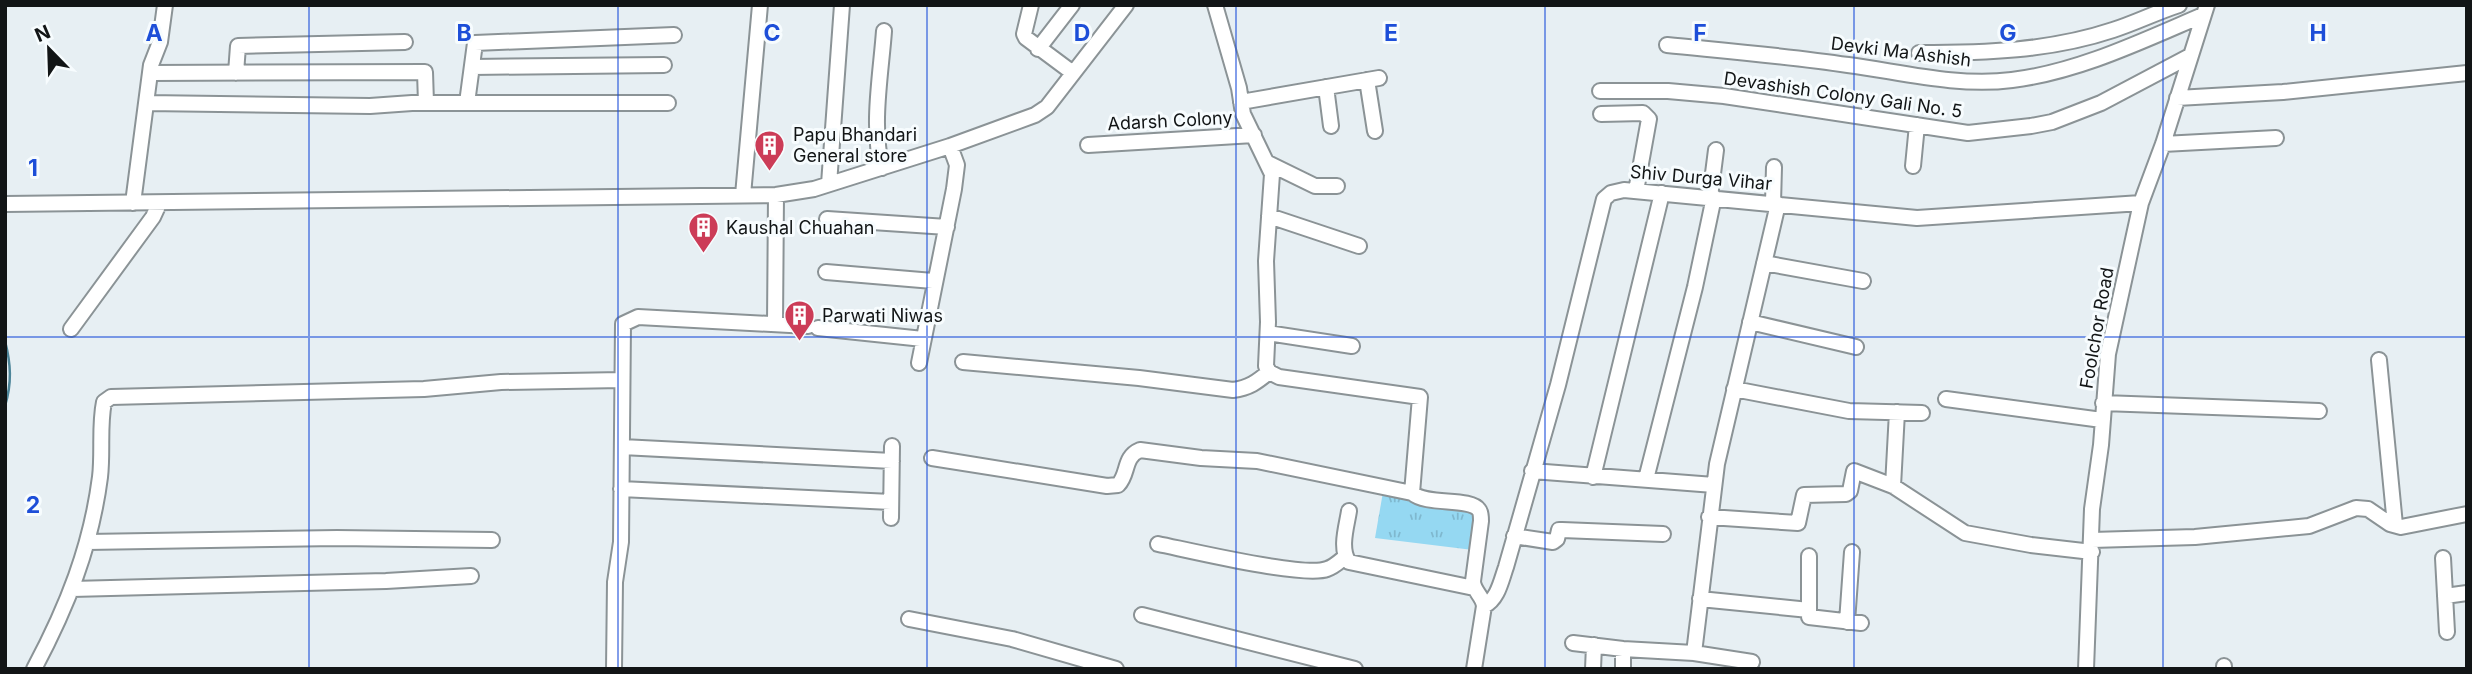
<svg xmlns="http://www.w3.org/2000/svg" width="2472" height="674" viewBox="0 0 2472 674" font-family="Inter,sans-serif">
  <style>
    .grass { fill: url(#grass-tufts) }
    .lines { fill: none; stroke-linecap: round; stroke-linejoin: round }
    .stream { stroke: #4e869a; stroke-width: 2.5 }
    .minor-casing { stroke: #8b9396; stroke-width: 18 }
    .minor { stroke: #fff; stroke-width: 14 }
    .grid { fill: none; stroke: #1d4ed8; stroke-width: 2; stroke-opacity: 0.55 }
    .labels { text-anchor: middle; stroke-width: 6; stroke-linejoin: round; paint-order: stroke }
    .street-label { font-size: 18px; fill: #121516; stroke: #f7fcfe }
    .poi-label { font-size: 18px; fill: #121516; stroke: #f7fcfe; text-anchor: start }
    .grid-label { font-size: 23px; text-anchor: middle; font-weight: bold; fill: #1d4ed8; stroke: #f7fcfe; stroke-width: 6; stroke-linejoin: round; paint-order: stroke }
  </style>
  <defs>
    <pattern id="grass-tufts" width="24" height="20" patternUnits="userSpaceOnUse" patternTransform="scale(1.75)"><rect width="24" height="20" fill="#95d8f2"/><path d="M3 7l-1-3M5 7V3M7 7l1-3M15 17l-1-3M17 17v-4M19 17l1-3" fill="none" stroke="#7fb8cf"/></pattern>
  </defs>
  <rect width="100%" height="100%" fill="#e7eff3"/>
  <path class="grass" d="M1383,492l89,17 5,12 -4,29 -98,-12z"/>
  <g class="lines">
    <path class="stream" d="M5,341c6,23 7,42 0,65"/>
    <defs>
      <path id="minor" d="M1031,5l-7,29 2,4 47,35
        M1215,5l24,83 4,26 29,60 -6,87 2,61 -2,44 3,6 10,5 141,20 -8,96c15,13 58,4 67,17 2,2 2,8 2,11l-8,60c0,10 10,15 11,25l-10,63
        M1667,45c60,6 121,11 181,20 53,7 109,22 164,15 66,-8 130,-39 191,-65
        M1038,49l34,-44
        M1919,53c65,0 131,-2 194,-23 22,-7 44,-18 66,-25
        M472,67l192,-2
        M151,73l274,-1 1,31
        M236,73l2,-27 167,-4
        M1367,80l8,51
        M1326,87l5,39
        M1600,91h68l56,5 244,37 63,-7 21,-4 49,-19 89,-47
        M2177,98l106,-6 184,-19
        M1241,102l138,-24
        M147,103l223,3 42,-3h256
        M467,103l8,-60 199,-8
        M1601,114l42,-1 6,6 -13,72
        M2163,144l113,-6
        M1088,145l166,-10
        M1268,163l47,23h22
        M1913,166l4,-41
        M882,168c-11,-41 -1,-95 2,-137
        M829,184l13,-179
        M743,195l17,-190
        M1710,197l6,-47
        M133,203l18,-138 9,-23 5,-37
        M1773,203l1,-36
        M5,204l771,-9 38,-6 136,-43 85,-31 12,-8 79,-102
        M1269,216l90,30
        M827,219l120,8
        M1764,263l99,18
        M826,272l107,9
        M1750,322l106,25
        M775,324l1,-129
        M818,328l105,11
        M71,329l82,-112 6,-13
        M1268,333l84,13
        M2379,360l16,165
        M963,362l176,16 94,12c16,-2 24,-8 36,-18
        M919,363l35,-174 3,-24 -7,-19
        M1734,389l115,22 73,2
        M1946,399l156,21
        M2103,403l216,8
        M622,447l270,14
        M932,458l175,28 11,-1c11,-11 5,-28 22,-35l61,8 56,3 155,32
        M1532,471l182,14
        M1593,477l69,-284
        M1646,479l49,-192 19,-90
        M1893,486l4,-74
        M621,489l270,13
        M1349,511c-2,14 -10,38 0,51l125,26
        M1709,517l89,6 6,-28 42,-1 4,-3 4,-20 39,15 72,47 66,12 61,7
        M891,518l1,-72
        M1514,536l39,6 4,-3 2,-9h3l101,4
        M2092,540l103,-3 114,-11 47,-18 12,1 22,15 11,3 66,-13
        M87,542l250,-4 155,2
        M1158,544c30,6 146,34 169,25 7,-2 13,-8 18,-12
        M1809,556v54
        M2443,558l4,74
        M72,589l314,-8 85,-5
        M2445,596l22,-3
        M1700,599l109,11v7l52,6
        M1484,606c14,-7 17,-25 22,-39l52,-182 46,-186 7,-6 13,-3 293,28 224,-15
        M1142,615l213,54
        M909,619l103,20 104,30
        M1847,622l5,-70
        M1573,643l50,6 71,4 58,9
        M1694,653l23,-189 61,-260
        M2224,666v3
        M34,669c33,-62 57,-122 66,-192 3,-25 -1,-51 4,-75l7,-5 313,-8 77,-7 121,-2
        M614,669l1,-87 6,-40 2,-218 15,-7 170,9
        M1593,669l1,-24
        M1623,669v-20
        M2086,669l6,-160 9,-64 7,-91 33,-151 22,-59 44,-139"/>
    </defs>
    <use href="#minor" class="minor-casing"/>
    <use href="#minor" class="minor"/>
  </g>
  <path class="grid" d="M309,5v664M618,5v664M927,5v664M1236,5v664M1545,5v664M1854,5v664M2163,5v664M5,337h2462"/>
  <defs>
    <symbol id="building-pin" viewBox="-11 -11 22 30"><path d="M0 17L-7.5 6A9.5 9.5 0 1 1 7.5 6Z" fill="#cc3c57" stroke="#f7fcfe"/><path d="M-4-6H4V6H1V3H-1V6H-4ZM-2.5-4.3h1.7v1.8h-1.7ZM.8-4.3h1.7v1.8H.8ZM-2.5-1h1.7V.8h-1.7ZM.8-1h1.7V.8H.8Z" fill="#fff"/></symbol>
  </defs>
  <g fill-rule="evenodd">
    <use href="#building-pin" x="752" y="128" width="35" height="47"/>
    <use href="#building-pin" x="686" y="210" width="35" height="47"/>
    <use href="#building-pin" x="782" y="298" width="35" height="47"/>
  </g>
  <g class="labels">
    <g class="street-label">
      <text transform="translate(1901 52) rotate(7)" y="6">Devki Ma Ashish</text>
      <text transform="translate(1843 95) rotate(8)" y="6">Devashish Colony Gali No. 5</text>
      <text transform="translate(1170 121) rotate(-3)" y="6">Adarsh Colony</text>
      <text transform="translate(1701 178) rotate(5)" y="6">Shiv Durga Vihar</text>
      <text transform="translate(2097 328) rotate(-80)" y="6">Foolchor Road</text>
    </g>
    <g class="poi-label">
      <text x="793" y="141">Papu Bhandari<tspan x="793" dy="21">General store</tspan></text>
      <text x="726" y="234">Kaushal Chuahan</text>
      <text x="822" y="322">Parwati Niwas</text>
    </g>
  </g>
  <g class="grid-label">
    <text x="154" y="41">A</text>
    <text x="464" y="41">B</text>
    <text x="772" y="41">C</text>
    <text x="1082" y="41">D</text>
    <text x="1391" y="41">E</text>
    <text x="1700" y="41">F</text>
    <text x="2008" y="41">G</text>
    <text x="2318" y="41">H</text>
    <text x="33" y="176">1</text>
    <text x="33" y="513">2</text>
  </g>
  <rect width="2472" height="674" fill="none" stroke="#121516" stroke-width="14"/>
  <g transform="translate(49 49) rotate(337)" stroke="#f7fcfe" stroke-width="5" paint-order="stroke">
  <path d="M0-5L12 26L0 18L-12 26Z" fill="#121516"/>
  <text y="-10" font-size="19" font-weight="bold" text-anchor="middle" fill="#121516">N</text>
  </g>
</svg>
